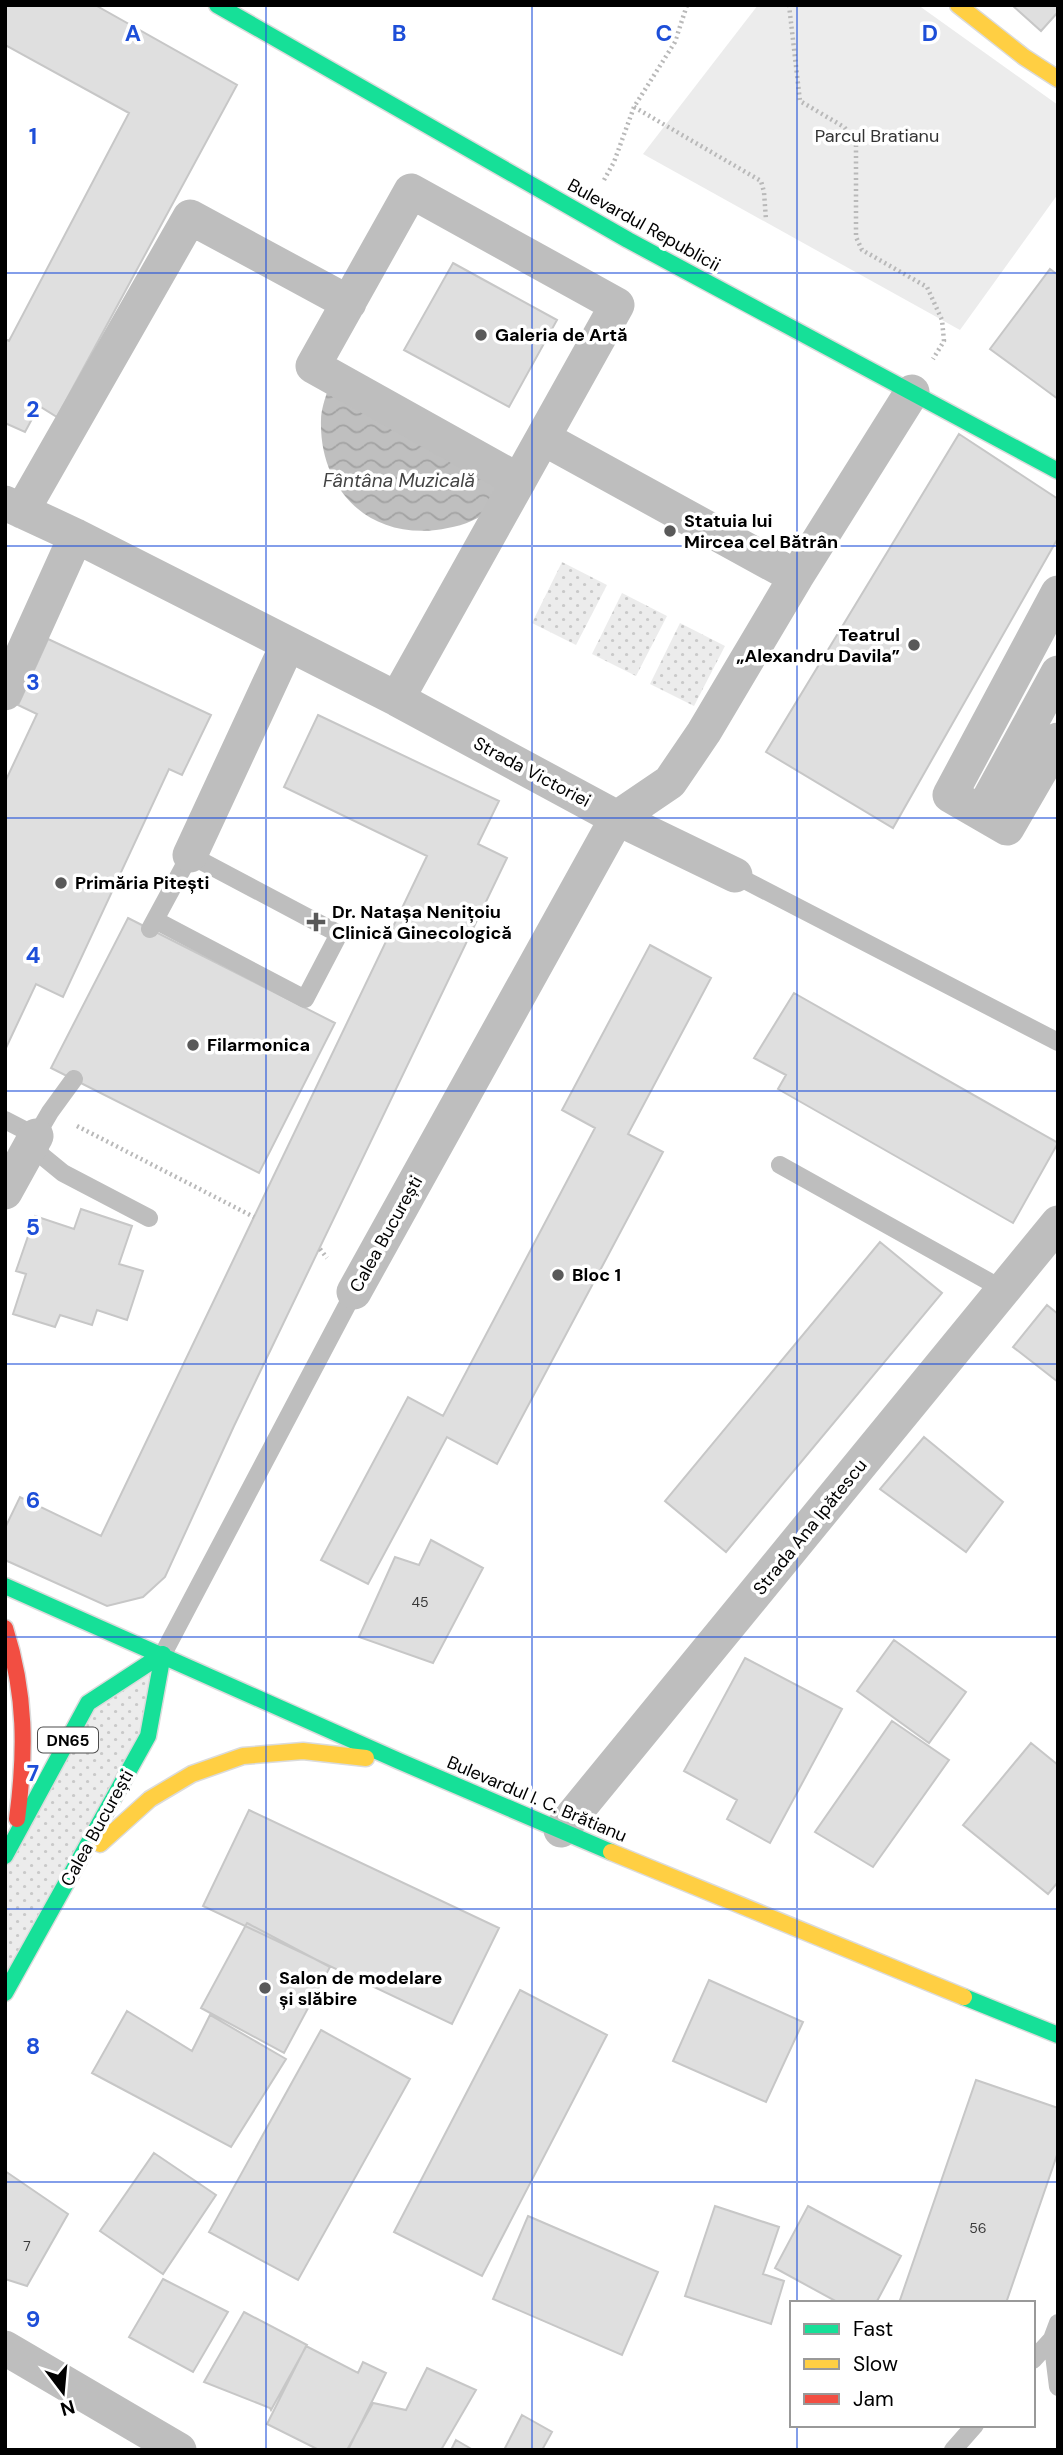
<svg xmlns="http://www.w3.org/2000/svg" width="1063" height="2455" viewBox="0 0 1063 2455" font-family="'DM Sans',sans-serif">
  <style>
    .grass { fill: url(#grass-dots) }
    .green { fill: #ececec }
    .water { fill: url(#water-waves) }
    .building { fill: #dfdfdf; stroke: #c7c7c7; stroke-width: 2 }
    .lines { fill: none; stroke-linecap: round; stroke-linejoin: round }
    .fast-casing { stroke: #dbdbdb; stroke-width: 19 }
    .slow-casing { stroke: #dbdbdb; stroke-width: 19 }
    .jam-casing { stroke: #dbdbdb; stroke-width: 19 }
    .path { stroke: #b9b9b9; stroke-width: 4.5; stroke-dasharray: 2 3.5; stroke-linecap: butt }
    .lane { stroke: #bebebe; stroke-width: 18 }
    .street { stroke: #bebebe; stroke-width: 35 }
    .fast { stroke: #16e098; stroke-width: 16 }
    .slow { stroke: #ffcf43; stroke-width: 16 }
    .jam { stroke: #f24e42; stroke-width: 16 }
    .grid { fill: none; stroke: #1d4ed8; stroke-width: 2; stroke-opacity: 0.55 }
    .poi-dot { fill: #595959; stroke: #fff; stroke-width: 2.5 }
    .labels { text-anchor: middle; stroke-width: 7; stroke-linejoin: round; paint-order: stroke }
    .number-label { font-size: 14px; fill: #383838 }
    .shield { fill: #fff; stroke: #4c4c4c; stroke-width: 2 }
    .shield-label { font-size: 16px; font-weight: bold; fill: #000 }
    .park-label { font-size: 18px; fill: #333; stroke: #fff }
    .street-label { font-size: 18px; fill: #000; stroke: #fff }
    .poi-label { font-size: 18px; font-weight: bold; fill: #000; stroke: #fff; text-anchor: start }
    .water-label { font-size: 19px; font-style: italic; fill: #444; stroke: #fff }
    .grid-label { font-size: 23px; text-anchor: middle; font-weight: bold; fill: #1d4ed8; stroke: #fff; stroke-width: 7; stroke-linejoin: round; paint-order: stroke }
  </style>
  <defs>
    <pattern id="grass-dots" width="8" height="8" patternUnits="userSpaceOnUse" patternTransform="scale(1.75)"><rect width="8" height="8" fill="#ececec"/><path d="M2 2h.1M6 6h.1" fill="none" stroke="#c9c9c9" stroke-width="1.8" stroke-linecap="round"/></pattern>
    <pattern id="water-waves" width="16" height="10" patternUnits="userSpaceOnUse" patternTransform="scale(1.75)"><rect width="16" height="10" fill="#bfbfbf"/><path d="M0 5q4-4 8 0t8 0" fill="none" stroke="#a2a2a2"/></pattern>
  </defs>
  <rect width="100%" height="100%" fill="#fff"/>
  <path class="grass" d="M562,562l45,23 -31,60 -44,-22z
    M622,593l45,23 -31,60 -44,-22z
    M680,623l45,23 -31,60 -44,-22z
    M163,1654l-15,82 -143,253v-133l83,-153z"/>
  <path class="green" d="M758,5h160l140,100v89l-98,136 -317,-176z"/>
  <path class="water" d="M328,389l180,98c-8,9 -16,20 -26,28 -12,9 -31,13 -46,15 -69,8 -117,-42 -115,-110 0,-10 4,-21 7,-31z"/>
  <path class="building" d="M5,5h90l142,80 -180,332 -18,-11 -14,26 -20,-9v-84l4,2 120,-228 -124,-68z
    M1012,5h46v7l-17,19z
    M453,263l104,57 -48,87 -105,-57z
    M1050,269l8,6v124l-68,-50z
    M959,434l99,65v39l-165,290 -127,-76z
    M48,639l163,76 -29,60 -13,-6 -106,228 -27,-13 -31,66v-268l32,-68 -19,-9z
    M318,715l181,86 -21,43 29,14 -273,568 -69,151 -22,20 -36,9 -102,-46v-32l15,-31 81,39 326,-680 -143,-69z
    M128,918l207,105 -76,150 -208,-105z
    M650,945l61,33 -83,156 35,18 -166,312 -50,-27 -79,147 -47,-24 87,-163 35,19 152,-288 -33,-18z
    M794,993l264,150 -45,80 -235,-134 8,-14 -32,-17z
    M81,1209l51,17 -13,38 24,7 -16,49 -30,-10 -5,15 -32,-10 -5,12 -42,-13 13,-40 -10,-3 19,-55 39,13z
    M880,1242l62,51 -216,259 -61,-51z
    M1047,1305l11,9v68l-45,-35z
    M924,1437l79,65 -37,50 -86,-63z
    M431,1540l52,28 -50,95 -74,-26 36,-80 24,8z
    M894,1640l72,52 -37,51 -72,-52z
    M745,1658l97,51 -72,134 -43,-24 10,-19 -53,-29z
    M892,1721l57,39 -76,107 -58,-35z
    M1031,1743l27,22v117l-10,12 -85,-69z
    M249,1810l250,118 -47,96 -249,-118z
    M247,1923l83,44 -46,86 -83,-45z
    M709,1980l94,42 -37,80 -93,-41z
    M520,1990l87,45 -125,241 -88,-44z
    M127,2011l65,40 18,-36 76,44 -55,88 -139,-74z
    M321,2030l89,49 -112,201 -89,-48z
    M976,2080l82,28v44l-52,151h-107z
    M154,2153l62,42 -53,79 -63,-43z
    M5,2171l63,43 -41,72 -22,-7z
    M715,2206l64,21 -16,47 21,7 -13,43 -86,-28z
    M808,2206l93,50 -25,47h-37l-64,-35z
    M528,2216l130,56 -36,83 -129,-56z
    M163,2279l65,33 -35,60 -64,-35z
    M244,2312l63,33 -36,65 -1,-2 -66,-26z
    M306,2346l52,27 5,-11 23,11 -38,77h-29l-52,-26z
    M427,2368l49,22 -35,60h-94l26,-47 33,7z
    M522,2415l30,17 -10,18h-38z
    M456,2440l17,10h-22z"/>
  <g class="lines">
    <defs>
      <path id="fast" d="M217,5l411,235 430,231
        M5,1586l394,175 212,91
        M5,1856l83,-153 75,-49
        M5,1993l143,-257 15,-82
        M964,1997l94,38"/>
      <path id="slow" d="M958,5l66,52 34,22
        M100,1844l50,-45 42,-25 51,-18 60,-5 63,7
        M611,1852l353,145"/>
      <path id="jam" d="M5,1628c21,66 21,123 12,191"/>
    </defs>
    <use href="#fast" class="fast-casing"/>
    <use href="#slow" class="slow-casing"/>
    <use href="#jam" class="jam-casing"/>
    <path class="path" d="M789,5l11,96 44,26 12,13v97l6,13 65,37 15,33 2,21 -11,18
      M634,107l127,74 3,11 2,28
      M604,180l10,-18 20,-55 41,-65 12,-37
      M77,1126l177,91
      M320,1249l7,9"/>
    <path class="lane" d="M735,875l323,167
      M150,929l40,-74 149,79 -34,65 -150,-79
      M74,1079l-24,33 -14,24 5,19 22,18 86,45
      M5,1120l31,16
      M780,1165l224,125
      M163,1654l191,-362
      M1058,2323l-6,16 6,48
      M1033,2360l19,-21
      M953,2450l22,-25"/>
    <path class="street" d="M543,438l253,139
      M5,503l71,33 321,163 220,119 118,57
      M22,511l168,-294 159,86
      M1058,593l-108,202 57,33 51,-88
      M5,693l71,-157
      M397,699l220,-394 -206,-114 -98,175 206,115
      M982,812l76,-139
      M190,855l98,-211
      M5,1192l31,-56
      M354,1292l263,-474 53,-36 34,-50 92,-155 116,-185
      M561,1830l497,-607
      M5,2348l174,102"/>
    <use href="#fast" class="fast"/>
    <use href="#slow" class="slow"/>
    <use href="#jam" class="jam"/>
  </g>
  <path class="grid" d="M266,5v2445M532,5v2445M797,5v2298M5,273h1053M5,546h1053M5,818h1053M5,1091h1053M5,1364h1053M5,1637h1053M5,1909h1053M5,2182h1053M797,2425v25"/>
  <g class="poi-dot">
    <circle cx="481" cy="335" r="7"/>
    <circle cx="670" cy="531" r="7"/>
    <circle cx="914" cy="645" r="7"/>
    <circle cx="61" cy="883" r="7"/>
    <path d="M312.5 911.5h7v7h7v7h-7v7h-7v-7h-7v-7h7z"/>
    <circle cx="193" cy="1045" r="7"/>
    <circle cx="558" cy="1275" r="7"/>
    <circle cx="265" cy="1988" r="7"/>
  </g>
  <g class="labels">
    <g class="number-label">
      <text x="420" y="1607">45</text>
      <text x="978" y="2233">56</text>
      <text x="27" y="2251">7</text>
    </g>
    <rect class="shield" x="38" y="1727.5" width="60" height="25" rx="5"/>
    <g class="shield-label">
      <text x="68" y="1746">DN65</text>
    </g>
    <g class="park-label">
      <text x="877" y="142">Parcul Bratianu</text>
    </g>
    <g class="street-label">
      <text transform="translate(644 225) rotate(29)" y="6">Bulevardul Republicii</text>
      <text transform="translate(532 772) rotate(28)" y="6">Strada Victoriei</text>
      <text transform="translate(386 1234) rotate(-61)" y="6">Calea București</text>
      <text transform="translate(810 1527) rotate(-51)" y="6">Strada Ana Ipătescu</text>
      <text transform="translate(537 1799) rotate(23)" y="6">Bulevardul I. C. Brătianu</text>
      <text transform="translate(97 1828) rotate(-61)" y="6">Calea București</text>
    </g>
    <g class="poi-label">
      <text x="495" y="341">Galeria de Artă</text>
      <text x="684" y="527">Statuia lui<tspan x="684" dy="21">Mircea cel Bătrân</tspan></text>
      <text x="900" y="641" text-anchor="end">Teatrul<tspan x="900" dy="21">„Alexandru Davila”</tspan></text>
      <text x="75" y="889">Primăria Pitești</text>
      <text x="332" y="918">Dr. Natașa Nenițoiu<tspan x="332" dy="21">Clinică Ginecologică</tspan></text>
      <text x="207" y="1051">Filarmonica</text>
      <text x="572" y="1281">Bloc 1</text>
      <text x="279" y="1984">Salon de modelare<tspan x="279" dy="21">și slăbire</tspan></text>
    </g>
    <g class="water-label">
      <text x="399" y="487">Fântâna Muzicală</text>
    </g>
  </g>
  <g class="grid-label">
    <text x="133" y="41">A</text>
    <text x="399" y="41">B</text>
    <text x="664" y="41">C</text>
    <text x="930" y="41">D</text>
    <text x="33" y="144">1</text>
    <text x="33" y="417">2</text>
    <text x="33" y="690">3</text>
    <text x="33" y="963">4</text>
    <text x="33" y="1235">5</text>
    <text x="33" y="1508">6</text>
    <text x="33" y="1781">7</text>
    <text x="33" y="2054">8</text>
    <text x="33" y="2327">9</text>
  </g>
  <rect width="1063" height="2455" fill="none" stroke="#000000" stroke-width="14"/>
  <rect x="790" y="2301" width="245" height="126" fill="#ffffff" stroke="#999999" stroke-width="2"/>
  <rect x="804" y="2324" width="35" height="10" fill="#16e098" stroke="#999999" stroke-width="2"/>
  <text x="853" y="2336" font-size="21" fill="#000000">Fast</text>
  <rect x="804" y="2359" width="35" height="10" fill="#ffcf43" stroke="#999999" stroke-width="2"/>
  <text x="853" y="2371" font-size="21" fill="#000000">Slow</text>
  <rect x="804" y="2394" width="35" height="10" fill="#f24e42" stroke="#999999" stroke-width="2"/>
  <text x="853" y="2406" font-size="21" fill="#000000">Jam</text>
  <g transform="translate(63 2392) rotate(164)" stroke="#ffffff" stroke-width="5" paint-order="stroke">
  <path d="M0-5L12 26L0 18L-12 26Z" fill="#000000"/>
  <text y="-10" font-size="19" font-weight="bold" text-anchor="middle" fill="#000000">N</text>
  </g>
</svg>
